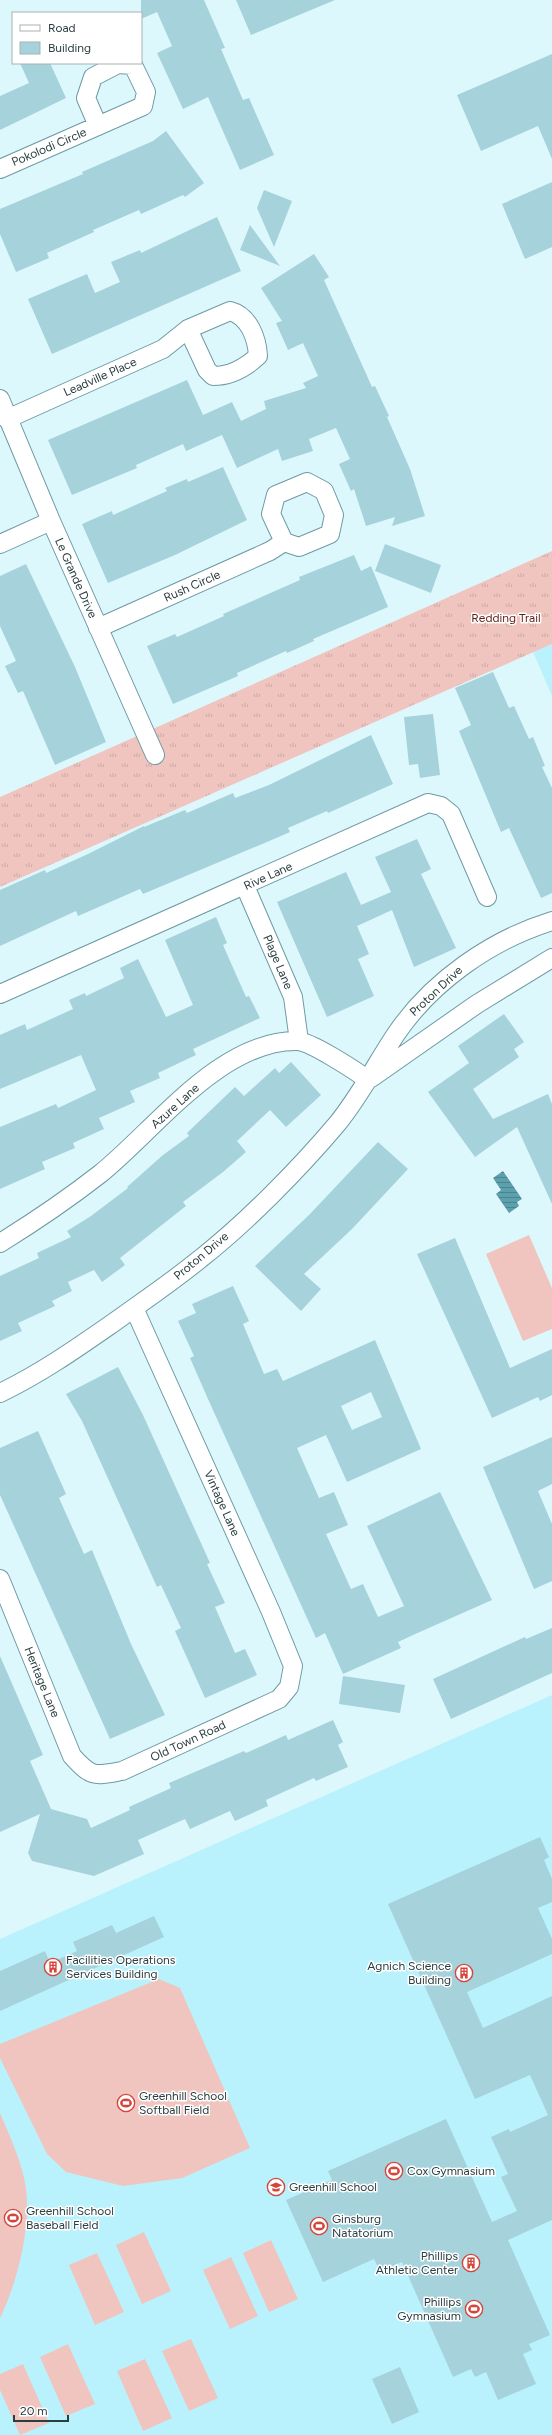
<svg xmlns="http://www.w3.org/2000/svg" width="552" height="2435" viewBox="0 0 552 2435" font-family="Figtree,sans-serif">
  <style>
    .built { fill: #b9f2fc }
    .grass { fill: url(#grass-tufts) }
    .pitch { fill: #f0c5bf }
    .water { fill: url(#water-rules) }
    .building { fill: #a5d2db; fill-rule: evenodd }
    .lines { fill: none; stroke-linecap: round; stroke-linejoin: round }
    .minor-casing { stroke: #6e9aa2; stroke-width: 20 }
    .minor { stroke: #fff; stroke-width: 18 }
    .labels { text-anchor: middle; stroke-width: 3; stroke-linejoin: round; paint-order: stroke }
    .street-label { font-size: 12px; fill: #2a3d40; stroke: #fff }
    .park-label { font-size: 12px; fill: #611c17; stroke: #fff }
    .poi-label { font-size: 12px; fill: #2a3d40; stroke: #fff; text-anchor: start }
  </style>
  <defs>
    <pattern id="grass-tufts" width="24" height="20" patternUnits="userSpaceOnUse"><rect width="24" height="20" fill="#f0c5bf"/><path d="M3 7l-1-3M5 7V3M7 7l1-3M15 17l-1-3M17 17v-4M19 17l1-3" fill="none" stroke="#ceaaa5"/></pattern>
    <pattern id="water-rules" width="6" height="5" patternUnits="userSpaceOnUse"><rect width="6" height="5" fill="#5ba0ac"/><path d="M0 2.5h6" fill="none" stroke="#4b848d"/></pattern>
  </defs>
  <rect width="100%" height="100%" fill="#ddf8fd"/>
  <path class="built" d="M552,644v52l-19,-44z
    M552,1695v740h-552v-496z"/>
  <path class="grass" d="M552,551v93l-552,243v-90z"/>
  <path class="pitch" d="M529,1235l23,53v41l-29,12 -37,-87z
    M159,1979l21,9 70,160 -68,30 -59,8 -57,-14 -19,-18 -47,-96v-14z
    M0,2113c9,21 19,43 24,65 10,41 -6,103 -24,140z
    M144,2232l27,59 -29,13 -26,-59z
    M271,2240l27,59 -29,13 -26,-59z
    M97,2253l27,59 -29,13 -26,-60z
    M231,2257l27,59 -28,13 -27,-59z
    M191,2339l27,59 -29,13 -27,-60z
    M68,2344l27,60 -29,12 -26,-59z
    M145,2359l27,59 -29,13 -26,-60z
    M23,2364l26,59 -29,12 -20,-45v-16z"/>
  <path class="water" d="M503,1171l19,28 -5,3 2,4 -10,7 -13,-19 5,-4 -8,-12z"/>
  <path class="building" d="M141,0h63l21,48 -4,1 22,51 6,-2 25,57 -34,15 -32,-73 -25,12 -26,-56 15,-7 -15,-34 -16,7z
    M236,0h99l-84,35z
    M552,54v105l-14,-33 -57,25 -24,-56z
    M20,63h30l16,35 -66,32v-34l29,-13z
    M166,131l38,52 -19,14 -2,-2 -42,19 -2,-4 -46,20 1,2 -47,21 2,5 -33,14 -16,-38v-25l83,-35 -1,-2 71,-31z
    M552,182v65l-27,12 -23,-55z
    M264,190l28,11 -18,46 -17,-39z
    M217,217l24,54 -189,83 -24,-55 59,-25 8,19 25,-11 -9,-20 29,-12 1,3z
    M250,225l30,41 -40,-16z
    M314,254l15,23 -5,3 48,107 3,-1 14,30 -2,1 23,52 15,47 -33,10 3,-9 -29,9 -12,-37 -3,2 -12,-27 11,-5 -14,-31 -27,11 4,12 -31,10 -4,-12 -41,19 -15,-33 -36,16 -3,-7 -47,21 1,3 -65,27 -24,-55 139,-60 16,35 29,-13 9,19 25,-12 -2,-8 42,-13 -3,-5 15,-7 -15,-33 -15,7 -12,-27 6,-2 -21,-33z
    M223,467l24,53 -72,35 -67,28 -26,-59 30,-13 1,4 54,-24 -2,-3 22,-9 1,3z
    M385,544l56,21 -10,28 -56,-22z
    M354,555l7,16 10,-5 17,41 -75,32 1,2 -27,12 -1,-2 -49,22 1,3 -65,28 -26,-58 28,-12 2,3 47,-21 -1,-2 77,-34 -1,-3z
    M26,564l49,103 31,75 -51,23 -32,-74 -5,2 -13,-27 11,-5 -16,-35v-50z
    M493,672l16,36 5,-2 15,33 4,-2 12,29 -3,1 10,21v105l-11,5 -32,-70 -8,4 -42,-101 12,-6 -16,-37z
    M433,714l7,61 -20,3 -2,-14 -9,1 -5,-48z
    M371,735l22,49 -65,29 -1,-2 -39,17 2,4 -16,7 -131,55 -3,-5 -62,27 -2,-5 -76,35v-56l45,-20 1,3 42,-19 56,-28v1l41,-17 2,3 46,-20 2,5 34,-13z
    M417,839l14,30 -10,5 35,74 -42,19 -22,-57 -35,16 12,28 -11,5 16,37 -47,21 -50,-115 69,-30 15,33 30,-13 -16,-35z
    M216,917l11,26 -4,2 23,52 3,-1 11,22 -67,31 3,6 -38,18 2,5 -30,13 5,11 -36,16 5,11 -31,14 2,5 -33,14 3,7 -45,20v-62l56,-23 2,4 38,-18 -15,-35 -81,34v-54l25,-11 2,6 46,-21 -4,-9 16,-7 1,3 38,-18 -4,-10 18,-9 28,58 27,-12 -28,-65z
    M504,1014l20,28 -10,7 5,8 -46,32 20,30 55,-25 4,10v100l-35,-77 -42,30 -47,-65 41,-29 -11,-17z
    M291,1062l30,33 -35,32 -16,-17 -33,31 9,11 -23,20 -40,30 3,4 -66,52 5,7 -23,17 -8,-12 -26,12 4,9 -20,10 3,5 -37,17 4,8 -22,10v-65l39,-18 -2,-5 34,-16 -4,-6 24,-15 37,-28 -1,-1 36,-32 26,-19 -2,-3 48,-46 9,9 31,-28 4,5z
    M378,1142l30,27 -56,60 -48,45 17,15 -20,22 -46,-45 54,-51z
    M455,1238l55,130 42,-19v46l-12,6 -2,-4 -46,21 -75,-164z
    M233,1286l16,35 -6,3 21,50 13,-5 6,12 92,-41 46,109 -74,33 -21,-47 -29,13 22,50 15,-6 14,33 -22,9 25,55 12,-5 15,33 26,-11 -37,-80 73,-34 52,108 -79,35 -15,7 3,6 -58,26 -18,-41 -9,5 -108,-239 -18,-41 4,-2 -16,-35 18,-8 -4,-9zM371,1392l11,25 -30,13 -11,-24z
    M118,1367l25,48 67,148 -3,1 18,39 -10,4 20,46 10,-4 12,26 -52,23 -30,-67 6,-3 -20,-43 -4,2 -75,-166 -16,-27z
    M38,1431l28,63 -7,4 25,56 8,-4 39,94 34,71 -55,24 -110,-244v-47z
    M552,1437v47l-14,7 14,33v57l-18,8 -51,-122z
    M552,1628v45l-101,46 -18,-40 92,-42 1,2z
    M0,1656l43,99 -13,6 21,48 36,10 4,9 39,-18 -1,-3 42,-19 -2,-5 75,-32 2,2 40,-18 2,5 45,-20 10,22 -5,3 10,22 -32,14 -2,-3 -48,22 2,6 -33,15 -5,-10 -40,18 -5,-10 -47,21 6,14 -50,22 -62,-15 -4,-8 12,-39 -40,18z
    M343,1676l62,9 -5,28 -61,-9z
    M540,1837l9,20 -5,3 8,19v23l-14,6 14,31v15l-85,38 16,36 69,-32v224l-44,20 42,95 -21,9 3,6 -9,4 13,30 -38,16 -12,-28 -11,5 -4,-8 -18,8 -51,-115 -22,9 -6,-12 -51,23 -37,-82 46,-20 -4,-9 118,-52 46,103 25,-11 -16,-34 7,-3 -17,-37 18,-8 1,3 38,-17 -18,-40 -55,24 -87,-195z
    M154,1916l10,21 -164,74v-40l45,-20 5,12 27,-12 -4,-9 39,-17 4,8z
    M400,2367l19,45 -27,12 -20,-45z"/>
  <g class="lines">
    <defs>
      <path id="minor" d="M0,169l143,-63 3,-14 -13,-27 -15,-1 -25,13 -7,21 12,28
        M0,399l51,122 104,234
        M7,419l156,-70 25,-20 42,-18c19,5 27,27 28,45 -13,12 -27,20 -45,20l-6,-6 -19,-41
        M307,482l17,9 10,24 -4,19 -31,13 -15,-5 -13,-28 5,-19z
        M0,544l51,-23
        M98,628l172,-77 14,-9
        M245,886l48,111 6,44
        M0,994l428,-191 13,3 10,8 36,83
        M371,1078l106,-74 75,-46
        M0,1243c34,-21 68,-44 100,-69 55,-44 120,-134 197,-133 13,0 59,30 71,39
        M0,1393c40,-19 77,-45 113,-70 29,-21 59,-41 87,-64 46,-36 99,-90 137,-135 23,-28 39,-60 59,-90 36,-53 95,-94 156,-113
        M0,1579l72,177c20,22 22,20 50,15l157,-72 10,-12 4,-21 -22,-54 -137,-304"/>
    </defs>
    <use href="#minor" class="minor-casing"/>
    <use href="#minor" class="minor"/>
  </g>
  <defs>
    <symbol id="building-ring" viewBox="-11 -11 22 22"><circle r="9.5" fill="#fff" stroke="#d4463c" stroke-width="1.5"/><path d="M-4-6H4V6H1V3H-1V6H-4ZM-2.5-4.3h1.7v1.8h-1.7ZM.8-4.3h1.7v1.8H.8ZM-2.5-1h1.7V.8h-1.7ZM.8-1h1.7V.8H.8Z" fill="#d4463c"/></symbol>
    <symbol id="stadium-ring" viewBox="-11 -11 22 22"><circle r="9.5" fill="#fff" stroke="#d4463c" stroke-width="1.5"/><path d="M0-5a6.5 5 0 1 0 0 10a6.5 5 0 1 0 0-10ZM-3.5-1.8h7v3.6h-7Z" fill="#d4463c"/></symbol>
    <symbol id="school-ring" viewBox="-11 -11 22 22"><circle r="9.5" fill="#fff" stroke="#d4463c" stroke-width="1.5"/><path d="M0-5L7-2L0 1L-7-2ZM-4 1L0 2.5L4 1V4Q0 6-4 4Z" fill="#d4463c"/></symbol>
  </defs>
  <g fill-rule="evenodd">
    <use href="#building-ring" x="43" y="1957" width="20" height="20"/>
    <use href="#building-ring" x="454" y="1963" width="20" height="20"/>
    <use href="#stadium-ring" x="116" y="2093" width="20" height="20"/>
    <use href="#stadium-ring" x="384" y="2161" width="20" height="20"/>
    <use href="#school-ring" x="266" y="2177" width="20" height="20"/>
    <use href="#stadium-ring" x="3" y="2208" width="20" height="20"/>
    <use href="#stadium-ring" x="309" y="2216" width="20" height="20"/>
    <use href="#building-ring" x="461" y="2253" width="20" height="20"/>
    <use href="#stadium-ring" x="464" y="2299" width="20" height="20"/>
  </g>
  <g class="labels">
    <g class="street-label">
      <text transform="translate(49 147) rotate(-23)" y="4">Pokolodi Circle</text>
      <text transform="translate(100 377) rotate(-24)" y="4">Leadville Place</text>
      <text transform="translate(76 578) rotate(66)" y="4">Le Grande Drive</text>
      <text transform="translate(192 586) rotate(-24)" y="4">Rush Circle</text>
      <text transform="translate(268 876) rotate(-24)" y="4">Rive Lane</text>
      <text transform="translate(278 962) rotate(67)" y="4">Plage Lane</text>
      <text transform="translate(436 991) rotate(-43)" y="4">Proton Drive</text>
      <text transform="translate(175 1106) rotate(-42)" y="4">Azure Lane</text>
      <text transform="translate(201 1256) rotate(-40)" y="4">Proton Drive</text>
      <text transform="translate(222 1503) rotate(66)" y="4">Vintage Lane</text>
      <text transform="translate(42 1682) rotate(68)" y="4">Heritage Lane</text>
      <text transform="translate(188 1741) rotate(-25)" y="4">Old Town Road</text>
    </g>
    <g class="park-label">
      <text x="506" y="622">Redding Trail</text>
    </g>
    <g class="poi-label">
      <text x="66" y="1964">Facilities Operations<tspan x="66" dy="14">Services Building</tspan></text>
      <text x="451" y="1970" text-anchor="end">Agnich Science<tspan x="451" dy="14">Building</tspan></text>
      <text x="139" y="2100">Greenhill School<tspan x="139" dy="14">Softball Field</tspan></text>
      <text x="407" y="2175">Cox Gymnasium</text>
      <text x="289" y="2191">Greenhill School</text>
      <text x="26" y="2215">Greenhill School<tspan x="26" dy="14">Baseball Field</tspan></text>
      <text x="332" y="2223">Ginsburg<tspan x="332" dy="14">Natatorium</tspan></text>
      <text x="458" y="2260" text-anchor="end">Phillips<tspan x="458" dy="14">Athletic Center</tspan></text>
      <text x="461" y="2306" text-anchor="end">Phillips<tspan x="461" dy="14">Gymnasium</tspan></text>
    </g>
  </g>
  <rect x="12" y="12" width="130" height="52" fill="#ffffff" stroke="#aab1b3"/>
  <rect x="20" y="25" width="20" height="6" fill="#ffffff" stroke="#aab1b3"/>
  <text x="48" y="32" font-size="12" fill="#2a3d40">Road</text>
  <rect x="20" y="42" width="20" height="12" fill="#a5d2db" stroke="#aab1b3"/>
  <text x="48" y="52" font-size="12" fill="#2a3d40">Building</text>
  <path d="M14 2415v6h54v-6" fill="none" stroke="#2a3d40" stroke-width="2"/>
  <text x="20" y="2415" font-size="12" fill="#2a3d40" stroke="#ffffff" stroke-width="3" paint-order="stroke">20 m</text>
</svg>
